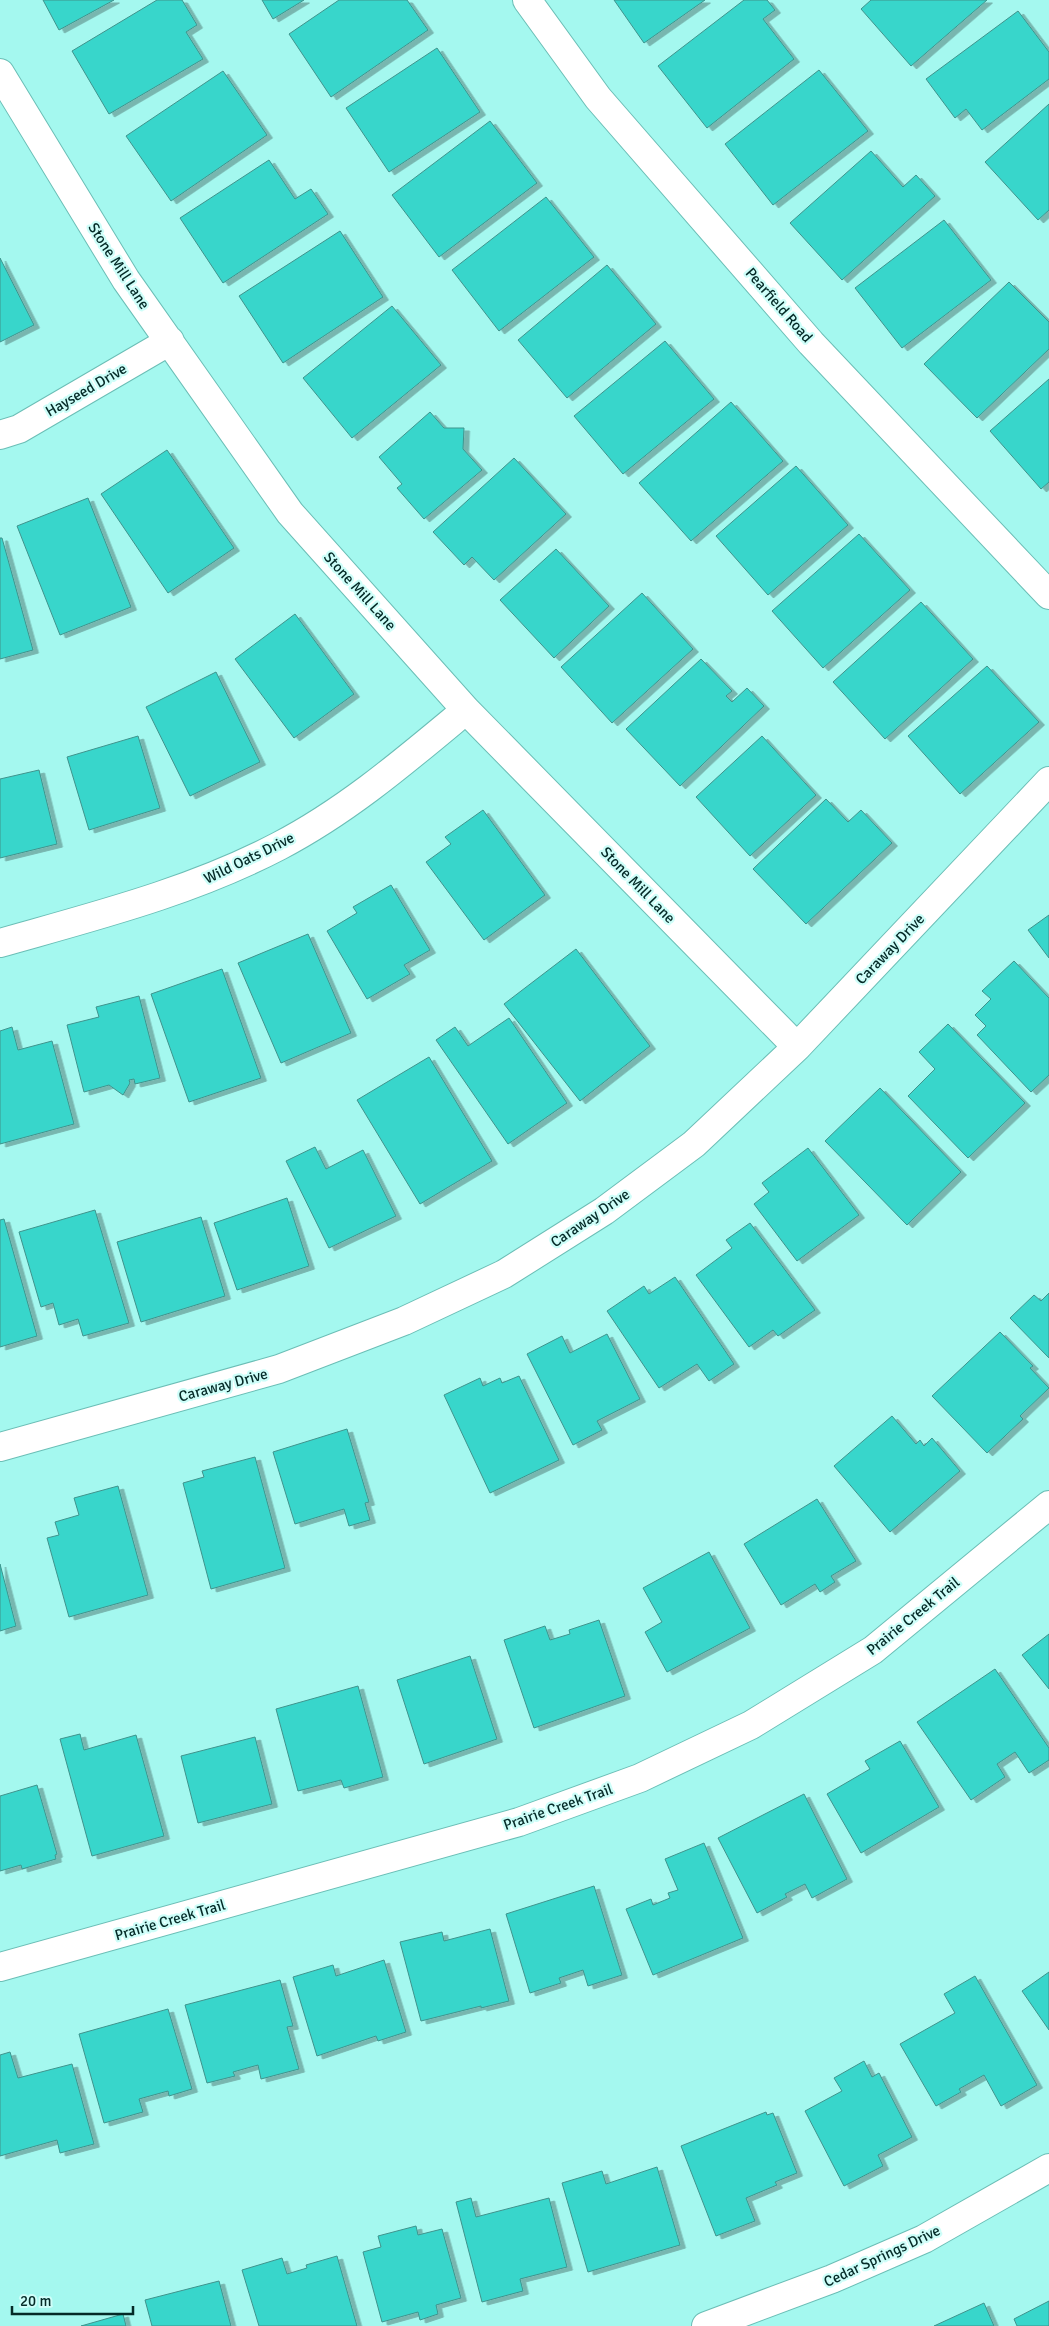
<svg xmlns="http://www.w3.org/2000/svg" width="1049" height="2326" viewBox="0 0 1049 2326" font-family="Signika,sans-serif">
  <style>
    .building { fill: #39d6cb; stroke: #3f938c; filter: url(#shadow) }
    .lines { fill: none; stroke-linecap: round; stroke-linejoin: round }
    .street-casing { stroke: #6bbeb6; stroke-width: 30 }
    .street { stroke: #fff; stroke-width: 28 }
    .labels { text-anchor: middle; stroke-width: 4.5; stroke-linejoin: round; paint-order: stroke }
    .street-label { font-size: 15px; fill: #042a27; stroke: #cefef9 }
  </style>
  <defs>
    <filter id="shadow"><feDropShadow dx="5.5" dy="3" stdDeviation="0" flood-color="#0004"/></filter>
  </defs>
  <rect width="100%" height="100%" fill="#a4f8ef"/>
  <path class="building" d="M43,0h71l-55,30z
    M157,0h25l15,25 -11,7 17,27 -94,55 -37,-63z
    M262,0h42l-31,19z
    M339,0h68l21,30 -97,67 -42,-63z
    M614,0h91l-61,43z
    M744,0h23l8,10 -12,9 31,40 -87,69 -49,-62z
    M871,0h116l-76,66 -50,-57z
    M1018,11l31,41v27l-67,51 -16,-21 -11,9 -29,-39z
    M437,48l43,64 -91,60 -43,-64z
    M819,70l49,61 -95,74 -48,-61z
    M223,71l44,64 -96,66 -45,-65z
    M1049,104v106l-11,10 -53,-58z
    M490,121l47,62 -98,74 -47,-62z
    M871,151l32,36 13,-12 19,21 -93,84 -52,-57z
    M269,160l26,39 16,-10 17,25 -105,69 -43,-65z
    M546,197l48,60 -95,74 -47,-61z
    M944,220l47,60 -89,68 -47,-60z
    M340,231l43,66 -100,66 -44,-67z
    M0,258l34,67 -34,17z
    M607,265l49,59 -89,74 -49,-58z
    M1009,282l40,40v27l-72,69 -53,-54z
    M392,306l49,59 -89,73 -49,-60z
    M665,341l49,58 -91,75 -49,-58z
    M1049,379v103l-8,7 -51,-58z
    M731,402l52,59 -92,80 -52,-58z
    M430,412l14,16h20l-1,21 19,21 -58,49 -27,-31 5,-4 -23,-27z
    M167,450l67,98 -66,45 -67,-99z
    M514,458l52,56 -72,66 -22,-23 -8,8 -31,-33z
    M796,466l52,59 -80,70 -52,-59z
    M88,498l43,109 -71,28 -43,-109z
    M859,534l51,56 -87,78 -51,-57z
    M0,538h2l31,112 -33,9z
    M556,549l53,57 -55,52 -54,-58z
    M642,593l51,56 -81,74 -51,-56z
    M921,602l52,57 -88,80 -52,-57z
    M295,614l59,80 -60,44 -59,-79z
    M701,659l31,32 -6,5 6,6 15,-14 17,18 -84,80 -54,-57z
    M987,666l52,56 -79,72 -52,-58z
    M216,672l44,90 -70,34 -44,-89z
    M138,736l22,72 -71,22 -22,-73z
    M762,736l54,59 -66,61 -54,-59z
    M39,770l18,74 -57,14v-79z
    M826,799l22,23 13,-12 31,33 -86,81 -53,-55z
    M483,810l62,85 -61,45 -58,-78 25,-18 -6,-7z
    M391,885l39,65 -26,15 6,9 -43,25 -40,-68 30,-18 -4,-6z
    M1049,915v43l-21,-28z
    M308,934l43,99 -70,30 -43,-100z
    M576,949l74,97 -70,55 -76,-97z
    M1014,961l35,37v77l-18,17 -54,-57 9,-9 -11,-11 16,-16 -9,-8z
    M222,969l39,109 -72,24 -38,-108z
    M139,996l21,82 -25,6 -1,-5 -5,1 1,3 -7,12 -14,-10 -25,7 -17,-67 32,-8 -3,-10z
    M509,1018l58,85 -59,41 -72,-104 19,-13 13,19z
    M948,1024l77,79 -57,55 -60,-62 27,-27 -16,-17z
    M12,1027l6,23 34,-9 22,83 -74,20v-113z
    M429,1057l63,104 -72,43 -63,-104z
    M880,1088l81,84 -54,53 -82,-84z
    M315,1147l11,22 37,-19 33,66 -67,32 -43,-87z
    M808,1148l51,67 -62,46 -43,-57 15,-12 -7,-9z
    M287,1198l22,68 -72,24 -23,-67z
    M95,1210l34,113 -46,13 -5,-17 -19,6 -6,-22 -12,4 -22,-75z
    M201,1217l24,79 -84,26 -24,-80z
    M4,1219l33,117 -37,11v-127z
    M750,1223l65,87 -37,26 -5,-6 -24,17 -53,-72 36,-27 -6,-8z
    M675,1277l59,87 -25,17 -12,-17 -38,24 -52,-77 37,-25 5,8z
    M1049,1293v65l-39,-40 24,-23 7,6z
    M1000,1332l33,34 -3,2 19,20 -29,28 3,3 -36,34 -55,-57z
    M607,1334l33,65 -43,22 5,9 -29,15 -46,-91 35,-18 8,17z
    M519,1376l40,84 -69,33 -46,-98 36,-17 3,8 17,-8 2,5z
    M892,1416l24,28 4,-4 4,6 8,-8 28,33 -70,61 -56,-66z
    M347,1429l22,73 -4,1 5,17 -21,6 -5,-17 -49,15 -22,-72z
    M255,1457l30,111 -74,21 -28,-106 21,-6 -2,-6z
    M118,1486l30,109 -79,22 -22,-79 12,-3 -4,-13 24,-7 -5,-17z
    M817,1499l39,62 -25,15 4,6 -15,10 -5,-8 -34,21 -37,-61z
    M709,1552l41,76 -83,44 -22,-40 17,-10 -19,-34z
    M0,1564l16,62 -16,5z
    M599,1620l26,76 -91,32 -30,-88 41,-14 5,14 20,-6 -1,-4z
    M1049,1634v55l-27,-34z
    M470,1656l27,83 -73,25 -27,-84z
    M995,1669l54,79v12l-20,13 -14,-21 -18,12 8,13 -34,23 -54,-78z
    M358,1686l25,91 -39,11 -3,-8 -43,11 -22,-82z
    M80,1734l4,16 52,-15 28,101 -72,20 -32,-117z
    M255,1737l17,67 -74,19 -17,-67z
    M900,1741l39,66 -78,46 -34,-59 43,-25 -5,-8z
    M37,1785l20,69 -2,1 1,4 -34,10 -1,-4 -21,6v-75z
    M804,1794l43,85 -35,19 -7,-14 -20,10 2,3 -30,16 -39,-75z
    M704,1843l39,95 -90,37 -27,-66 25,-10 2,6 17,-7 -2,-5 10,-3 -13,-31z
    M594,1886l28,89 -34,11 -5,-16 -24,8 2,5 -31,10 -24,-79z
    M490,1929l19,72 -28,7v-2l-60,15 -21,-79 42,-10 2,9z
    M384,1960l22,72 -28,9 -2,-5 -59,20 -24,-79 40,-12 3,11z
    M1049,1972v58l-27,-39z
    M975,1976l62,109 -36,21 -17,-31 -25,14 2,3 -25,14 -36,-62 55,-31 -11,-19z
    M280,1980l13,46 -6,1 12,42 -38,10 -3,-14 -25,7 2,4 -28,7 -22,-78z
    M168,2009l24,80 -23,7 -1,-5 -29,8 4,13 -39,11 -25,-89z
    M10,2052l8,26 54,-14 22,80 -34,9 -3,-13 -57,16v-101z
    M864,2061l8,16 7,-4 33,64 -34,18 5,11 -39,20 -39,-75 37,-20 -8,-13z
    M766,2112l1,3 6,-2 24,60 -22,9 2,3 -31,13 9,23 -39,15 -35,-90z
    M657,2167l23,78 -92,27 -26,-89 40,-12 4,13z
    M471,2198l5,19 73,-19 18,69 -47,12 3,12 -41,11 -26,-100z
    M416,2226l2,9 24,-6 19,69 -25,7 2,9 -18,6 -2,-8 -36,10 -19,-70 18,-5 -3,-11z
    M337,2256l20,70h-98l-17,-56 40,-12 5,16 20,-6 -1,-3z
    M219,2281l12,45h-79l-7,-26z
    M1049,2301v25h-32l-3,-7z
    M984,2303l10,23h-60z
    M123,2314l3,12h-45z"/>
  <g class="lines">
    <defs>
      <path id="street" d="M527,0l71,98 213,245 238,252
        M0,73l126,207 164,233 176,197 331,337
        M0,435l19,-6 151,-88
        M0,943c95,-27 191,-51 279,-97 69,-36 128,-87 187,-136
        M0,1447l279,-78 125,-48 100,-47 100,-63 90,-67 103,-97 252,-266
        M0,1967l519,-145 121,-44 111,-53 122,-75 176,-145
        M706,2326l126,-47 92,-40 125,-71"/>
    </defs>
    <use href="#street" class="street-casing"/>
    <use href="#street" class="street"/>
  </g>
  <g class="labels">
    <g class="street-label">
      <text transform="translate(119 266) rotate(57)" y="5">Stone Mill Lane</text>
      <text transform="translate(779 305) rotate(49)" y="5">Pearfield Road</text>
      <text transform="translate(86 390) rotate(-30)" y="5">Hayseed Drive</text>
      <text transform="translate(360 591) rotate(48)" y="5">Stone Mill Lane</text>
      <text transform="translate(249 858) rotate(-26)" y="5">Wild Oats Drive</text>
      <text transform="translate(638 885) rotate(46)" y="5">Stone Mill Lane</text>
      <text transform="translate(890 949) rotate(-46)" y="5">Caraway Drive</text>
      <text transform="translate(590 1218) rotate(-34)" y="5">Caraway Drive</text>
      <text transform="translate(223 1385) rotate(-15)" y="5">Caraway Drive</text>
      <text transform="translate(913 1616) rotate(-39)" y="5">Prairie Creek Trail</text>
      <text transform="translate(558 1807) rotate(-19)" y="5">Prairie Creek Trail</text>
      <text transform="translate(170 1920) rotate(-16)" y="5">Prairie Creek Trail</text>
      <text transform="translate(882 2256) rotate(-25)" y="5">Cedar Springs Drive</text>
    </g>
  </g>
  <path d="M12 2306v8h121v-8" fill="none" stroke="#042a27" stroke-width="2.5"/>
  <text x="20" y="2306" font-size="15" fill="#042a27" stroke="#cefef9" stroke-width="4" paint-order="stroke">20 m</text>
</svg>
